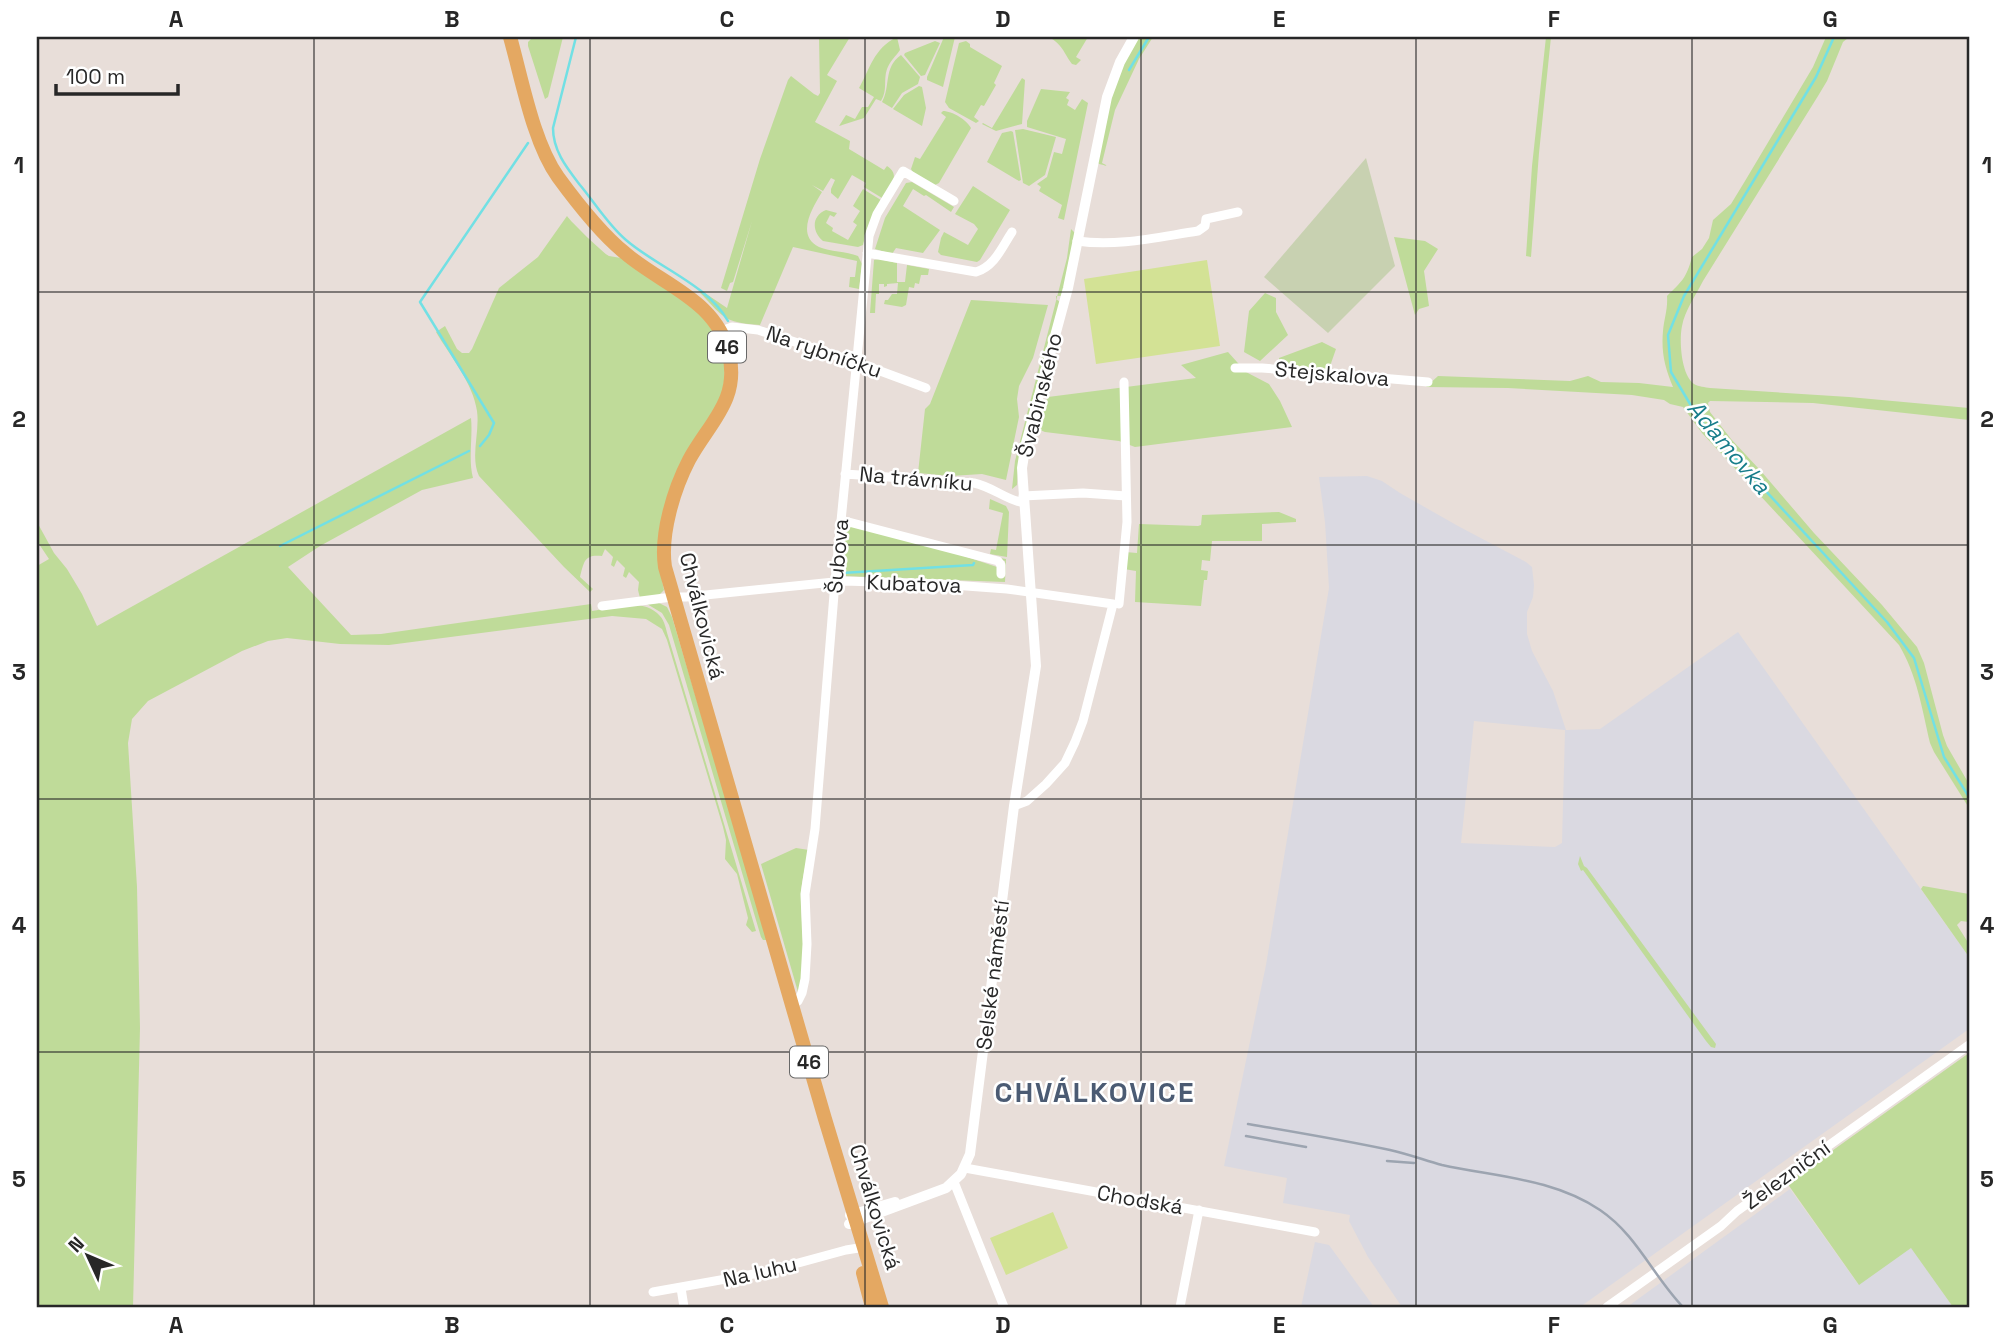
<svg xmlns="http://www.w3.org/2000/svg" width="2006" height="1344" viewBox="0 0 2006 1344" font-family="'Space Grotesk',sans-serif">
  <style>
    .industrial { fill: #dad9e1; fill-rule: evenodd }
    .green { fill: #bfdb99 }
    .cemetery { fill: #c8d1b1 }
    .pitch { fill: #d3e295 }
    .lines { fill: none; stroke-linecap: round; stroke-linejoin: round }
    .stream { stroke: #72e0e4; stroke-width: 2.5 }
    .minor { stroke: #fff; stroke-width: 9 }
    .tertiary { stroke: #fff; stroke-width: 10 }
    .primary { stroke: #e4a862; stroke-width: 14 }
    .rail { stroke: #9ca4b0; stroke-width: 2.5 }
    .grid { fill: none; stroke: #272727; stroke-width: 2; stroke-opacity: 0.55 }
    .labels { text-anchor: middle; stroke-width: 5; stroke-linejoin: round; paint-order: stroke }
    .shield { fill: #fff; stroke: #686868; stroke-width: 2 }
    .shield-label { font-size: 19px; font-weight: bold; fill: #272727 }
    .street-label { font-size: 21px; fill: #272727; stroke: #fff }
    .water-label { font-size: 23px; font-style: italic; fill: #177d8a; stroke: #fff }
    .district-label { font-size: 28px; font-weight: bold; letter-spacing: 2px; fill: #4b5b73; stroke: #fff }
    .neatline { fill: none; stroke: #272727; stroke-width: 2.5 }
    .grid-label { font-size: 23px; text-anchor: middle; font-weight: bold; fill: #272727 }
  </style>
  <rect width="100%" height="100%" fill="#e8ded9"/>
  <path class="industrial" d="M1367,476l15,5 18,12 58,33 68,36 6,5 2,18 -1,12 -6,15v22l5,17 21,40 13,39 34,-1 138,-97 231,325v72l-389,278h-178l-34,-50 -19,-36 1,-6 -67,-12 4,-25 -63,-12 42,-201 63,-377 -4,-66 -6,-45zM1474,721l91,9 -3,113 -7,4 -94,-4z
    M1790,1189l68,95 53,-37 42,60h-326z
    M1315,1242l14,3 45,62h-73z"/>
  <path class="green" d="M533,37h30l-15,60 -3,2 -17,-53v-4z
    M819,37h31l-23,38 10,6 -22,41 35,19 -1,8 35,21 3,-4c15,10 2,20 -5,32l-18,-11 2,-4 -14,-8 -14,24 -7,-6v-4l4,-9 -4,-2 -8,13 -11,-6 10,7c-9,15 -27,43 -3,55 11,5 27,4 39,9l4,8 -3,25 -10,-2 1,-10h5l2,-16 -64,-14 -33,78c-8,-1 -16,-1 -23,-3 -16,-3 -25,-18 -37,-29l2,-2 25,17 25,-87 -19,61 -3,1 -3,8 -6,-3 39,-129 28,-79 3,-4 23,18 4,2 2,-3z
    M897,37l3,13c-4,6 -10,11 -13,19 -4,12 1,20 -6,32l-5,-2 -12,19 -25,8 7,-11 9,4 7,-12h6l6,-10 -15,-9c11,-19 14,-39 38,-51z
    M944,37h11l-12,50 -16,-7v-3z
    M1049,37h39l-12,20 5,3 -5,5 -4,-1c-9,-12 -9,-19 -23,-27z
    M1139,37h14l-14,22 -24,51 -13,53 6,3 -9,-2 -2,-2 13,-60 11,-33z
    M1546,37h5l-12,116 -8,104 -5,-1 6,-90z
    M1826,37h27l-5,1 -5,4 -16,39 -9,15 -115,185c-7,14 -18,29 -21,45 -3,14 -1,49 12,58 5,3 11,3 16,4l139,9 120,11v12l-156,-17 -103,-2 -2,2 2,9 21,27 29,31 54,63 68,72 35,42 7,16 19,72 4,11 22,38v24l-35,-56 -4,-9c-8,-34 -13,-68 -31,-98l-197,-212 -19,-26 -13,-3 -6,-4 -32,-5 -124,-7 -82,-1 12,-11 132,5 18,-5 13,6 38,1 34,4c-8,-19 -12,-35 -10,-56 1,-12 5,-22 4,-35 15,-15 19,-17 25,-39l10,-8 7,-11 4,-18 18,-16 14,-23 68,-114z
    M935,41l5,2 -15,32 -4,1 -17,-21 1,-2z
    M966,41l4,3v3l32,19 -8,17 2,2 -12,21 -3,-1 -7,12 5,4 -3,2 -27,-15 -4,-6 14,-59z
    M901,55l19,22 -2,7 -16,9 -10,15 -10,-6c9,-16 1,-34 19,-47z
    M1022,78l3,2 -3,44 -26,7 -14,-7 1,-1 9,5z
    M919,86l3,1 4,21 -4,18 -29,-17 11,-14z
    M1041,89l29,3 -4,6 3,2 -2,5 8,5 7,-11 6,4 -24,117 -6,-2 4,-13 -23,-14 2,-4 -4,-3 10,-7 7,-25 8,2 4,-15 -39,-12v-6z
    M943,111c9,0 24,9 28,17l-32,55 -6,3 -19,-12 -3,-5 4,-12 5,2 26,-42 -5,-4z
    M1023,129l33,8 -11,38 -16,11 -6,-3 -8,-53z
    M1011,131l2,1 8,48 -2,1 -32,-19 15,-29z
    M912,182l42,25 -3,5 -25,-17 -2,1 -11,-7 -10,17 37,24 -17,23 -27,-5 -4,6 -17,-5 10,-31 21,-35z
    M973,186l37,24 -30,50 -3,2 -36,-7 -3,-3 3,-14 3,-6 24,13 10,-16 -4,-5 -19,-10z
    M863,189l18,11 -14,29 -4,16 -5,2 -35,-6c-11,-9 -12,-25 3,-31l11,3 -3,4 -4,-2 -4,8 7,5 -1,3 16,9 9,-15 -4,-3 7,-11 -7,-5z
    M567,216c3,5 37,38 42,40 4,1 8,1 12,2l78,53 21,31 5,26 -2,26 -36,60 -29,107 6,29 -5,5 -19,3 -2,-8 1,-8 -10,-10 -3,6 -3,-2 2,-8 -8,-8 -3,7 -3,-2 2,-8 -8,-8 -3,7c-18,-2 -18,6 -22,21l13,12 -3,3 -26,-25 -85,-91c-9,-19 1,-44 -2,-65 -4,-28 -27,-55 -41,-79l9,-6 12,23 5,4h7l3,-4 27,-61 39,-31z
    M1071,229l4,4 -13,63h-6v3l4,3 -42,165 -1,18 -5,4 3,-28 52,-203z
    M1394,237l31,4 13,8 -14,22 5,35 -10,3 -4,6z
    M879,259l18,4v19h8l2,-17 22,4 -1,6h-7l-2,9 -4,-1 -1,5 -5,-1 -3,18 -4,2 -18,-3 1,-4h3l4,-6h5l1,-11 -11,1v2l-3,1v-3h-5v10h-3l-1,19h-5l4,-53z
    M1265,293l11,5v14l12,23 -28,26 -16,-9 5,-41z
    M971,300l77,5 -15,53 -14,28 -2,13 2,18 -13,63 -24,-6 -31,2 -33,-3 7,-64 5,-5z
    M1322,342l14,7 -7,20 -49,-3 -1,-8z
    M1228,352l18,20 23,12 11,17 12,26 -157,20 -16,-6 -74,-9 -10,-4 13,-31 148,-19 -15,-13z
    M471,418c2,19 -3,41 2,60l-51,12 -102,56 -32,21 63,68 30,-1 210,-30 1,7c22,-3 51,-14 68,5 5,5 6,14 8,20l88,295 -4,1 -6,-7 2,-7 -11,-44 -12,-15 1,-19 -3,-13 -56,-187 -5,-11 -16,-10 -34,-3 -223,29 -49,-1 -53,-6 -19,3 -26,10 -94,50 -16,18 -4,24 9,144 3,141 -7,279h-96v-741l12,-7 -12,-18v-19l17,31 13,16 15,25 15,32z
    M990,499l16,7 3,6 -2,45 -17,-3 1,-5 5,1 7,-37 -14,-4z
    M1279,512l17,7v3l-34,2v17h-50l-2,20 -8,-1 -1,10 7,1 -1,9h-3l-3,26 -66,-4 1,-31 -12,-2 1,-17 12,1 2,-29 59,2 3,-1 1,-10z
    M849,526l94,23 54,18 6,8 2,-14 -18,-5 19,3 -1,23 -162,-6 -4,-5 4,-38z
    M659,603l8,4 5,10 95,319 -1,4h-3l-2,-3 -92,-312 -7,-12 -15,-9z
    M796,848l13,2c-3,14 -7,29 -8,43 -1,24 8,81 -3,99l-37,-128z
    M1580,856l4,10 3,2 129,176 -1,4 -4,-1 -5,-6 -123,-171 -2,1 -3,-7z
    M1923,886l46,8v28l-8,-1 -4,4 12,19v13l-48,-68z
    M1969,1053v254h-16l-42,-59 -52,37 -72,-102z"/>
  <path class="cemetery" d="M1366,158l29,108 -67,67 -64,-56z"/>
  <path class="pitch" d="M1207,260l13,86 -124,18 -12,-85z
    M1053,1212l15,36 -62,27 -16,-37z"/>
  <g class="lines">
    <path class="stream" d="M576,37l-23,91c0,23 14,40 27,57 15,18 28,40 46,55 31,27 81,44 102,81
      M1834,37l-18,40 -132,219 -16,39 3,37 28,47 188,203 27,36 30,99 25,40
      M1129,70l20,-33
      M480,446l9,-11 5,-12 -74,-121 108,-159
      M280,546l189,-95
      M842,573l131,-8 1,-2"/>
    <path class="minor" d="M1077,241c40,6 81,-4 121,-10l7,-5 1,-7 32,-7
      M867,253l109,19c19,-6 26,-25 36,-40
      M721,331l11,-4 26,3 98,32 70,26
      M1235,368h27l166,14
      M845,474l129,9c19,4 32,17 50,20
      M1023,496l60,-3 43,3
      M841,520l157,41 3,4v9
      M1119,604l8,-82 -3,-140
      M602,606l70,-9h14l158,-16 95,3 68,5 106,15 -30,117 -8,21 -10,21 -19,21 -19,17 -13,5
      M792,1005l6,-4 4,-8 3,-14 2,-35 -2,-50 10,-65 20,-247 34,-346 8,-22 26,-43 51,30
      M965,1168l350,64
      M954,1182l50,125
      M681,1288l3,19
      M653,1292l112,-20 81,-22 19,-3
      M1180,1307l19,-97
      M1607,1307l114,-81 16,-15 232,-166"/>
    <path class="tertiary" d="M850,1215l45,-13
      M849,1224l97,-36 15,-14 9,-20 44,-348 22,-140 -14,-198 4,-25 42,-155 39,-191 13,-35 14,-25"/>
    <path class="primary" d="M510,37c12,42 23,105 48,140 19,26 42,56 67,76 37,32 92,47 104,101 11,46 -20,69 -40,106 -15,29 -29,74 -24,107l160,552 57,188
      M863,1273l9,34"/>
    <path class="rail" d="M1248,1124c47,8 95,16 142,26 18,4 34,10 52,15 54,12 110,13 158,45 37,25 53,66 83,97
      M1246,1136l60,11
      M1387,1161l27,2"/>
  </g>
  <path class="grid" d="M314,37v1270M590,37v1270M865,37v1270M1141,37v1270M1416,37v1270M1692,37v1270M37,292h1932M37,545h1932M37,799h1932M37,1052h1932"/>
  <g class="labels">
    <g class="shield">
      <rect x="708" y="331.5" width="38" height="31" rx="5"/>
      <rect x="790" y="1046.5" width="38" height="31" rx="5"/>
    </g>
    <g class="shield-label">
      <text x="727" y="354">46</text>
      <text x="809" y="1069">46</text>
    </g>
    <g class="street-label">
      <text transform="translate(824 352) rotate(19)" y="7">Na rybníčku</text>
      <text transform="translate(1332 374) rotate(5)" y="7">Stejskalova</text>
      <text transform="translate(1040 395) rotate(-76)" y="7">Švabinského</text>
      <text transform="translate(916 479) rotate(5)" y="7">Na trávníku</text>
      <text transform="translate(838 556) rotate(-85)" y="7">Šubova</text>
      <text transform="translate(914 584) rotate(2)" y="7">Kubatova</text>
      <text transform="translate(702 616) rotate(76)" y="7">Chválkovická</text>
      <text transform="translate(993 975) rotate(-83)" y="7">Selské náměstí</text>
      <text transform="translate(1787 1175) rotate(-36)" y="7">Železniční</text>
      <text transform="translate(1140 1200) rotate(10)" y="7">Chodská</text>
      <text transform="translate(875 1207) rotate(73)" y="7">Chválkovická</text>
      <text transform="translate(760 1272) rotate(-13)" y="7">Na luhu</text>
    </g>
    <g class="water-label">
      <text transform="translate(1729 447) rotate(50)" y="8">Adamovka</text>
    </g>
    <g class="district-label">
      <text x="1095" y="1102">CHVÁLKOVICE</text>
    </g>
  </g>
  <rect width="2006" height="1344" fill="none" stroke="#ffffff" stroke-width="77"/>
  <g transform="translate(88 1256) rotate(314)" stroke="#ffffff" stroke-width="5" paint-order="stroke">
  <path d="M0-5L12 26L0 18L-12 26Z" fill="#272727"/>
  <text y="-10" font-size="19" font-weight="bold" text-anchor="middle" fill="#272727">N</text>
  </g>
  <path d="M56 84v10h122v-10" fill="none" stroke="#272727" stroke-width="3.5"/>
  <text x="66" y="84" font-size="21" fill="#272727" stroke="#ffffff" stroke-width="5" paint-order="stroke">100 m</text>
  <rect x="38" y="38" width="1930" height="1268" class="neatline"/>
  <g class="grid-label">
    <text x="176" y="27">A</text>
    <text x="452" y="27">B</text>
    <text x="727" y="27">C</text>
    <text x="1003" y="27">D</text>
    <text x="1279" y="27">E</text>
    <text x="1554" y="27">F</text>
    <text x="1830" y="27">G</text>
    <text x="19" y="173">1</text>
    <text x="1987" y="173">1</text>
    <text x="19" y="427">2</text>
    <text x="1987" y="427">2</text>
    <text x="19" y="680">3</text>
    <text x="1987" y="680">3</text>
    <text x="19" y="933">4</text>
    <text x="1987" y="933">4</text>
    <text x="19" y="1187">5</text>
    <text x="1987" y="1187">5</text>
    <text x="176" y="1333">A</text>
    <text x="452" y="1333">B</text>
    <text x="727" y="1333">C</text>
    <text x="1003" y="1333">D</text>
    <text x="1279" y="1333">E</text>
    <text x="1554" y="1333">F</text>
    <text x="1830" y="1333">G</text>
  </g>
</svg>
